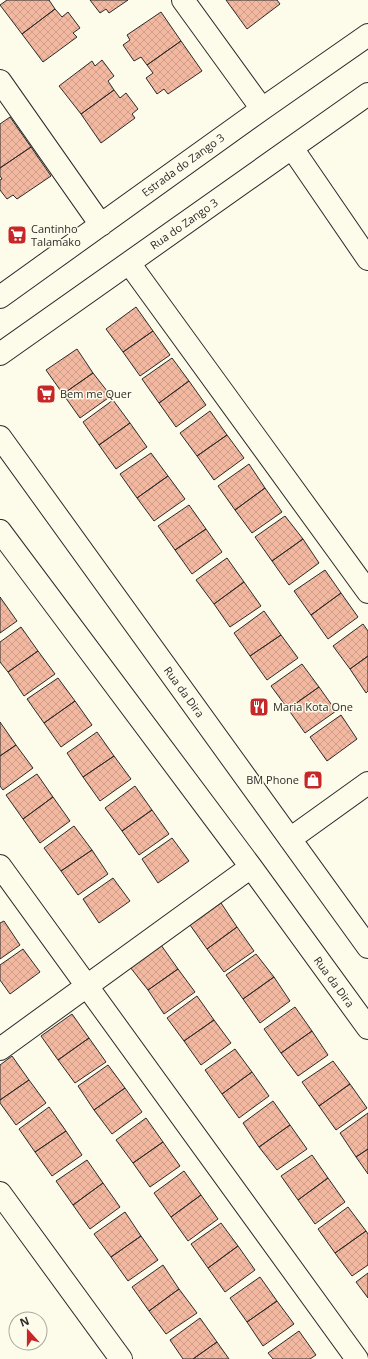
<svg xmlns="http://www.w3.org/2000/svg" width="368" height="1359" viewBox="0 0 368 1359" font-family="'Open Sans',sans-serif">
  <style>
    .building { fill: url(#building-cross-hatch); stroke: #2b2b2b }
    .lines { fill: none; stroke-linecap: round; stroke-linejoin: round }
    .minor-casing { stroke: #2b2b2b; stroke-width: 24 }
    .minor { stroke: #fdfbea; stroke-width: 22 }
    .labels { text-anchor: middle; stroke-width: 3; stroke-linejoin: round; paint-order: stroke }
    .street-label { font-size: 11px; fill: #2b2b2b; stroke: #fdfbea }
    .poi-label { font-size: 11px; fill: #2b2b2b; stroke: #fdfbea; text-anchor: start }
  </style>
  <defs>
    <pattern id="building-cross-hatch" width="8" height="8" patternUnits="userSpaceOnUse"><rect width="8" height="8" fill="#f2b8a0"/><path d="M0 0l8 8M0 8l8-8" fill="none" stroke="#d09e8a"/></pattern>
  </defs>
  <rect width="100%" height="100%" fill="#fdfbea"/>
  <path class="building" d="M7,0h42l6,9 -33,25 -22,-29z
    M90,0h38l-19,13 -3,-4 -6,4z
    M226,0h51l3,4 -33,25z
    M55,9l7,8 6,-5 12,16 -7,5 4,4 -34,25 -21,-28z
    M161,12l20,29 -34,24 -6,-8 -7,4 -11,-16 7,-5 -3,-5z
    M181,41l21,30 -34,23 -4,-5 -7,5 -11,-16 7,-5 -6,-8z
    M102,60l12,16 -6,5 6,9 -33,24 -22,-28 33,-25 3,5z
    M114,90l6,8 6,-5 12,16 -6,5 3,4 -34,25 -20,-29z
    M10,117l21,30 -31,21v-44z
    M31,147l20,29 -34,23 -4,-4 -6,4 -7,-9v-10l2,-1 -2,-3v-8z
    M136,307l17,24 -30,21 -17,-23z
    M153,331l17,24 -30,21 -17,-24z
    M77,349l16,24 -30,21 -17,-24z
    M172,358l17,23 -30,22 -17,-24z
    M93,373l18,23 -31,22 -17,-24z
    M189,381l17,24 -30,22 -17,-24z
    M113,400l17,23 -31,22 -16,-23z
    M210,411l17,24 -30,21 -17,-23z
    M130,423l17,24 -31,22 -17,-24z
    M227,435l17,23 -30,22 -17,-24z
    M151,453l17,23 -31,22 -17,-24z
    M249,464l16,24 -30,22 -17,-24z
    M168,476l17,23 -31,22 -17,-23z
    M265,488l17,24 -30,21 -17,-23z
    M189,505l17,24 -31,21 -17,-24z
    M285,516l18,23 -31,22 -17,-24z
    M206,529l16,23 -30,22 -17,-24z
    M303,539l16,24 -30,22 -17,-24z
    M227,558l17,24 -30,22 -18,-24z
    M325,570l16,23 -30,22 -17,-24z
    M244,582l17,24 -31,21 -16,-23z
    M341,593l17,24 -30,22 -17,-24z
    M0,597l17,24 -17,12z
    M264,611l17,24 -31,21 -16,-23z
    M363,624l5,7v25l-18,13 -17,-23z
    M21,627l17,24 -30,21 -8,-10v-20z
    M281,635l17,23 -31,22 -17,-24z
    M38,651l17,23 -31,22 -16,-24z
    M368,656v35l-2,2 -16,-24z
    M302,664l17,23 -31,22 -17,-23z
    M58,678l17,23 -31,22 -17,-24z
    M319,687l17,24 -31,22 -17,-24z
    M75,701l17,24 -31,22 -17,-24z
    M341,715l16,24 -30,22 -17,-24z
    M0,722l16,23 -16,11z
    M97,732l17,24 -31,21 -16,-24z
    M16,745l17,23 -30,22 -3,-4v-30z
    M114,756l17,23 -31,22 -17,-24z
    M37,774l16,23 -30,22 -17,-24z
    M135,786l17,24 -30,21 -17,-23z
    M53,797l17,24 -30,22 -17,-24z
    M152,810l17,24 -30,21 -17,-24z
    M74,826l18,24 -31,21 -17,-23z
    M172,838l17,23 -31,22 -16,-24z
    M92,850l16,24 -30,21 -17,-24z
    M113,878l17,23 -31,22 -16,-24z
    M221,903l16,24 -30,22 -17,-24z
    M4,921l16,24 -20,14v-36z
    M237,927l17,24 -30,21 -17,-23z
    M161,945l17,24 -30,21 -18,-23z
    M23,949l17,23 -30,22 -10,-14v-15z
    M256,954l18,23 -31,22 -17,-24z
    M178,969l17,23 -31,22 -16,-24z
    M274,977l16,24 -30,22 -17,-24z
    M197,996l17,24 -30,21 -17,-23z
    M295,1007l17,24 -31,22 -17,-24z
    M72,1014l17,24 -31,22 -17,-24z
    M214,1020l17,23 -30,22 -17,-24z
    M312,1031l16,24 -30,21 -17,-23z
    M89,1038l17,24 -31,21 -17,-23z
    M235,1049l17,23 -30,22 -17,-24z
    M12,1056l17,24 -29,20v-35z
    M333,1061l17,23 -31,22 -17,-24z
    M108,1065l17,23 -31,22 -16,-24z
    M252,1072l17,24 -30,22 -17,-24z
    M29,1080l17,23 -30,22 -16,-22v-3z
    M350,1084l17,24 -31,22 -17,-24z
    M125,1088l17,24 -30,22 -18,-24z
    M273,1101l17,24 -31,22 -16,-24z
    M49,1107l17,24 -31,21 -16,-23z
    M368,1113v36l-12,8 -16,-24z
    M146,1118l17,24 -30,21 -17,-23z
    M290,1125l17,24 -30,21 -18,-23z
    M66,1131l16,24 -30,21 -17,-24z
    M163,1142l17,24 -30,21 -17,-24z
    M368,1149v25l-12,-17z
    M312,1155l16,23 -30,22 -17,-24z
    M87,1160l16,23 -30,22 -17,-24z
    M184,1171l17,24 -30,22 -17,-24z
    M328,1178l17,24 -30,22 -17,-24z
    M103,1183l17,24 -30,22 -17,-24z
    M201,1195l17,24 -30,22 -17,-24z
    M348,1207l18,24 -31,22 -17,-24z
    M125,1212l16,24 -30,21 -17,-23z
    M221,1223l17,23 -30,22 -17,-24z
    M366,1231l2,3v31l-16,11 -17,-23z
    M141,1236l17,24 -30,21 -17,-24z
    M238,1246l17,24 -30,22 -17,-24z
    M163,1265l16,24 -30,22 -17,-24z
    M368,1273v25l-12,-16z
    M260,1277l17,24 -30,21 -17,-24z
    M179,1289l18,24 -31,21 -17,-23z
    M277,1301l17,23 -31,22 -16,-24z
    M200,1318l17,24 -24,17h-10l-13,-19z
    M299,1331l17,24 -6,4h-37l-5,-6z
    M217,1342l12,17h-36z"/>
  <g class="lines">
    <defs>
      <path id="minor" d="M183,0l79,109
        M0,81l101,144
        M292,148l76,111
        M129,263l239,329
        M0,297l262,-188 106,-74
        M0,354l368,-260
        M0,437l368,510
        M0,531l251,336 117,161
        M290,839l78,-56
        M0,866l357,493
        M0,1049l251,-182
        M0,1193l121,166"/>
    </defs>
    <use href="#minor" class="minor-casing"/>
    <use href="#minor" class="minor"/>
  </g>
  <defs>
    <symbol id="supermarket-square" viewBox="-11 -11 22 22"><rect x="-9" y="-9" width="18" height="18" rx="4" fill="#c62828" stroke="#fdfbea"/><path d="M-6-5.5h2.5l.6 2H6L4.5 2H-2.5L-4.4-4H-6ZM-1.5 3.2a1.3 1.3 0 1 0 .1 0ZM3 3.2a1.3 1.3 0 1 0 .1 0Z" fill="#fff"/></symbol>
    <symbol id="restaurant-square" viewBox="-11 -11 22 22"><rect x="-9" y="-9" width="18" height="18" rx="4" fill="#c62828" stroke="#fdfbea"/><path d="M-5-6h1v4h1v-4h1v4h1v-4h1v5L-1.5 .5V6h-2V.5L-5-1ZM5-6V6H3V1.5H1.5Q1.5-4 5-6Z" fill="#fff"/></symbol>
    <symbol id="shop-square" viewBox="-11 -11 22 22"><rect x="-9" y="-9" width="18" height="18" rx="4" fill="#c62828" stroke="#fdfbea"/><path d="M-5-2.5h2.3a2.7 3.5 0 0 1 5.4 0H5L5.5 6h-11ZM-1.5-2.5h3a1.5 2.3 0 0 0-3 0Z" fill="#fff"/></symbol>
  </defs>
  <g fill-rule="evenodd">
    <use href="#supermarket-square" x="6" y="224" width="22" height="22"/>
    <use href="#supermarket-square" x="35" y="383" width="22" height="22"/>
    <use href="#restaurant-square" x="248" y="696" width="22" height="22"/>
    <use href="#shop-square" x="302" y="769" width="22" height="22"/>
  </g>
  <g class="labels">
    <g class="street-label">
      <text transform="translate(183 165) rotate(-36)" y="4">Estrada do Zango 3</text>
      <text transform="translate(184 224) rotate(-35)" y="4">Rua do Zango 3</text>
      <text transform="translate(184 692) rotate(54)" y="4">Rua da Dira</text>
      <text transform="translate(334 982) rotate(54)" y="4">Rua da Dira</text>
    </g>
    <g class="poi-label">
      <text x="31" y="233">Cantinho<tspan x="31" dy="13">Talamako</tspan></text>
      <text x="60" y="398">Bem me Quer</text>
      <text x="273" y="711">Maria Kota One</text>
      <text x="299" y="784" text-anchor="end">BM Phone</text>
    </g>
  </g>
  <g transform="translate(28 1331) rotate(339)"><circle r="19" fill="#fdfbea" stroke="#a9a89e"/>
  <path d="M0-3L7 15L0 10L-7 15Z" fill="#c62828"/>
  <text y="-6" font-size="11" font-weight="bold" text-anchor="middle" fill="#2b2b2b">N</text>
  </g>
</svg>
